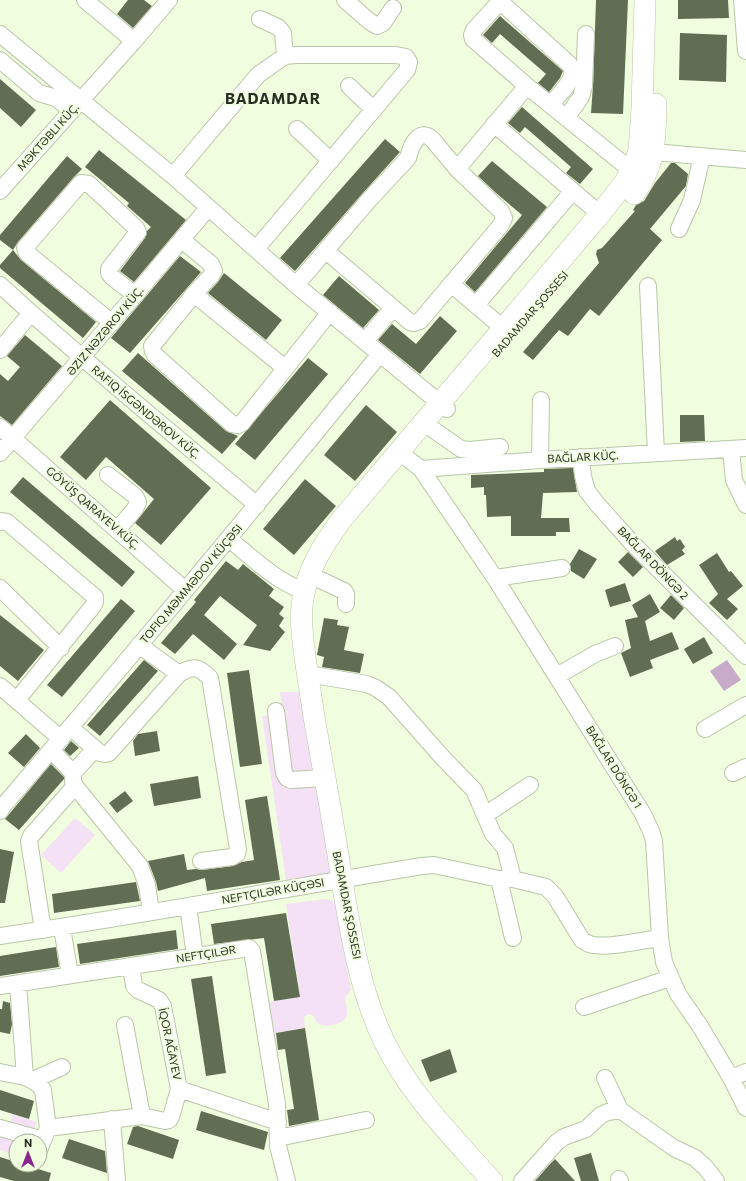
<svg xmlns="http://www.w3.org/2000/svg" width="746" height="1181" viewBox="0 0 746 1181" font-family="Commissioner,sans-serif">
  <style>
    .green { fill: #f5e1f6 }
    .water { fill: #c7abc8 }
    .building { fill: #626e53 }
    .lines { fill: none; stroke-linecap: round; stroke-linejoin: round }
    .minor-casing { stroke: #b9c6a8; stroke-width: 18 }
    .major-casing { stroke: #b9c6a8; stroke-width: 22 }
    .minor { stroke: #fff; stroke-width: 16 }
    .major { stroke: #fff; stroke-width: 21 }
    .labels { text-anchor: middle; stroke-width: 4; stroke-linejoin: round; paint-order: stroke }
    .street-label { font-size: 11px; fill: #292e22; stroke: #f0fddf }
    .district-label { font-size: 15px; font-weight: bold; letter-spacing: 1px; fill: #292e22; stroke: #f0fddf }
  </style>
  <rect width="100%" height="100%" fill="#f0fddf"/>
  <path class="green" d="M280,692h19l32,182 -45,6 -24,-164 20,-3z
    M75,818l20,17 -34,38 -20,-18z
    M326,899l9,3 16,88 -6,8c1,5 4,16 0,21 -4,5 -17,8 -23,6 -5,-1 -7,-5 -8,-9l-6,-2 -4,3 1,11 -29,5 -6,-1 -5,-27 9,-4 26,-5 -14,-92z
    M12,1114l25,8 -7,17 -3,2h-11v9l-5,4 -11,-4v-22l10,-2z"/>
  <path class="water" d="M727,660l14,20 -17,11 -14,-20z"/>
  <path class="building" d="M128,0h16l8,6 -19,22 -16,-14z
    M596,0h32l-5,114 -32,-1 2,-27z
    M678,0h50l1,18 -51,1z
    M500,16l63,55 -3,7 -11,14 -11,-9 8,-9 -46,-40 -8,9 -9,-8z
    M680,33l47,2 -1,47 -47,-2z
    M0,79l36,31 -15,17 -21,-19z
    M522,107l71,62 -13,15 -14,-11 5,-6 -46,-40 -5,6 -12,-10z
    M385,139l15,13 -1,1 -37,41 -67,77 -15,-13z
    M99,150l87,70 -52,62 -14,-11 25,-33 2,-7 4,-4 -24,-21 2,-3 -44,-36z
    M67,156l15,13 -8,8 -56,65 -5,8 -13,-10v-5z
    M492,161l55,46 -72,85 -10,-9 57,-68 -26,-22 -18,-17z
    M671,163h4l13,11 -2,12 -36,43 12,11 -63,76 -9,-7 -22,27 -9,-6 -26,30 -10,-8 76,-89 -3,-9 1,-4 5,-2 33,-37 -2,-1 3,-5 8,-4 11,-18z
    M13,250l8,10 75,62 -13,16 -83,-70v-3z
    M180,256l21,16 -71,81 -19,-15z
    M224,273l58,47 -16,20 -58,-47 10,-11z
    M339,276l40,34 -16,18 -40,-33z
    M440,316l17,15 -37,43 -42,-34 14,-16 24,20z
    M25,335l37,31 -50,59 -12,-9v-42l8,7 12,-14 -13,-11z
    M138,353l88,78 12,5 -16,18 -100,-83z
    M308,358l20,16 -73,86 -20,-16z
    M110,400l101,88 -50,57 -26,-22 19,-24 -48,-42 -20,23 -26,-23z
    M366,405l31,27 -42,49 -31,-26z
    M680,415h24l1,26 -25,1z
    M573,468l4,24 -34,1 -2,25h28l1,14h-14v4h-45v-20l-24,1 -1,-22h-2v-8l-13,1v-13l73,-3v-3z
    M23,477l112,95 -13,15 -112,-95z
    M305,479l31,27 -42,49 -31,-26z
    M675,537l2,4 3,-2 5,8 -3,3 3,4 -18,11 -12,-14z
    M579,549l18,10 -13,20 -13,-8 -1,-7z
    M628,552l15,15 -10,10 -15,-15z
    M717,553l12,19 2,-1 12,15 -16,13 11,10 -11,11 -18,-17 9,-9 -19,-29z
    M226,561l12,9 5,-6 31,25 -5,7 15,11 -5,7 5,4 -5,8 6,6 -15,19 -27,-6 14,-20 -37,-29 -16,19 33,29 -13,16 -31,-26 -18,20 -14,-11 35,-41 -2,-2z
    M625,583l6,18 -21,6 -5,-17z
    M650,594l10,18 -15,9 5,20 22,-9 7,17 -29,11 3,8 -23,9 -9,-24 10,-5 -6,-28 13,-3 -6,-12z
    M671,595l13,13 -10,12 -14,-12z
    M121,599l14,12 -73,86 -15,-12z
    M0,615l44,35 -26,31 -18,-15z
    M324,618l14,2 -1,5 12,2 -5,23 20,4 -4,19 -38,-6 2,-10 -7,-2z
    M704,637l9,16 -20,11 -9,-15z
    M144,660l14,11 -58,65 -13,-11z
    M249,670l13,94 -22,3 -13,-94z
    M157,731l3,20 -25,5 -2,-15 5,-7z
    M26,734l14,14 -16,19 -16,-14z
    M71,741l8,7 -9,8 -6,-6z
    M51,764l13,13v2l-45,51 -14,-11z
    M198,776l3,22 -47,8 -4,-22z
    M125,791l8,10 -16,12 -8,-10z
    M267,796l13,84 -73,11 -2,-13 -47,13 -2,-9 -8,-21 36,-7 3,16 9,-1 6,1 31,-4 9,-4 12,-2 -9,-60z
    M0,849l14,3 -9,51h-5z
    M136,882l4,19 -86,12 -2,-19z
    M286,913l14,84 -26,4 -10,-63 -50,6 -3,-20z
    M176,930l2,19 -98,15 -3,-20z
    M56,947l3,20 -59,9v-20z
    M212,976l14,97 -20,3 -15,-97z
    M3,1001l7,2 2,21 -2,10 -10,-2v-23h2z
    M305,1028l14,92 -30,6 -2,-16 7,-1 -9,-60 -7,1 -2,-17z
    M450,1049l7,23 -27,10 -9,-22z
    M0,1090l34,11 -5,18 -29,-9z
    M201,1111l67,21 -4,18 -68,-20z
    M138,1126l41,14 -6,19 -46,-15 6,-17z
    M69,1139l36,12 2,22 -45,-15z
    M591,1153l8,28h-18l-7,-23z
    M0,1157l16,5v3h9l26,8 -2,8h-35l-14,-4z
    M555,1159l20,22h-40l15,-17z"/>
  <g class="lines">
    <defs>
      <path id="minor" d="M85,0l49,41
        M345,0l24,21 8,5 6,-3 10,-15
        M742,0l4,51
        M260,19l18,8 5,6 2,23
        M0,34l173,142 123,109 151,124
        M0,60l39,33 17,5 16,13
        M349,86l25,24
        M550,105c7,-8 25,-25 22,-36 0,-2 -2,-3 -3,-5l-64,-58 -5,-1 -4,1 -22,24 -2,5 1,4 54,47 105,85
        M566,118l15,-21 3,-11 2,-52
        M494,124l106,90
        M297,129l34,32
        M642,151l104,9
        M457,169l70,-83
        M173,176l85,-101 27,-19 11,-1h100l10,2 3,5 -2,8 -151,179
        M0,191l134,-150 35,-41
        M679,229l13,-29 10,-44
        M182,240l29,24 3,7 -3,5 -17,18 -42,52 1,5 2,4 77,69 6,1 4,-2 88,-111
        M451,284l52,44
        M0,285c83,76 171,147 257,220
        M296,285l73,-85 39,-42c3,-12 11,-32 25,-18l24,29 44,42 3,7 -3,7 -81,96 -6,2 -4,-1 -84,-71
        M648,286l8,167
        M194,294l91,74
        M476,305l97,-114
        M112,323l-85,-70 -2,-5 56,-65 8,1 47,44 2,4 -29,37v4l3,4 23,18
        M365,341l28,-33
        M0,350l31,-37
        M0,427l185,163
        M431,428l30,21 9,1 30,-3
        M731,450l3,30 12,25
        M399,452l22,17 74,109 148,236 8,17 3,10 6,97 4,24 14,32 22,32 31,52 15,30
        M0,453l135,-158 73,-87
        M581,457l2,19 4,15 11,14 34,38 114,113
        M540,460l1,-60
        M421,469l119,-9 206,-12
        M108,475l27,21 3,6 -3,7 -18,21
        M0,522l2,-1 5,1 88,75v5l-2,4 -76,94
        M229,539c24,19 46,42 75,52
        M314,577l30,14 2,3v10
        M495,578l67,-10
        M0,588l61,60
        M139,645l40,29
        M308,674l59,10 9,4 13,9 54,61 31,32 19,44 12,14 8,31
        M557,676l38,-22 20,-8
        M0,686l61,53
        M276,711l8,62 3,5 4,2 34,-2
        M70,727l30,26 5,1 4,-1 70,-79c15,-9 20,-7 31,4l28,171 -1,5 -5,3 -31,4
        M705,729l41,-24
        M51,750l22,23v8l2,5 65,80 7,19 4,27
        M73,773l22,-24
        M733,773l13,-6
        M0,811l4,-6c128,-149 252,-299 376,-451
        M485,815l45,-30
        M499,879l14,59
        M188,906l7,50
        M62,928l8,47
        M43,930l-14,-89 2,-5 44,-50
        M0,936c141,-20 282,-47 422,-70l12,-1 65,14h14l33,8 9,9 27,44c4,2 7,5 12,5 15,3 49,-5 66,-7
        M18,984l7,93c7,3 14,6 18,13l5,38 -8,20
        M0,986l249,-38 3,3 25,153 1,42 9,35
        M584,1007l86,-29
        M125,1025l17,91
        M0,1072l25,5
        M605,1078l15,32 54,38 21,10 10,9 11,14
        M731,1078l15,-6
        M33,1080l29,-13
        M179,1089l99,33
        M112,1119l5,62
        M0,1128l43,12
        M48,1128l86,-11 8,-1 23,5 4,-1 2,-3 8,-28 -16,-83 -4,-6 -21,-10 -4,-4 -3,-20
        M278,1138l88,-18
        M619,1179l1,2
        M522,1181l35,-39 7,-5 22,-8 15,-14 7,-3 12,-2"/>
      <path id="major" d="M634,194c22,-30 21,-54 22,-90
        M492,1181c-39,-44 -82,-86 -108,-140 -24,-50 -33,-106 -42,-160 -5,-35 -11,-69 -17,-103 -7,-36 -13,-72 -18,-107 -3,-22 -7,-44 -5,-65 3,-34 21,-61 40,-87l258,-305 25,-32 10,-19 4,-13 3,-41 3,-109"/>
    </defs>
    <use href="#minor" class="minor-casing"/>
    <use href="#major" class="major-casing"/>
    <use href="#minor" class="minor"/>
    <use href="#major" class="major"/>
  </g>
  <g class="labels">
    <g class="street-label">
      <text transform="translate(48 137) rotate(-48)" y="4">MƏKTƏBLI KÜÇ.</text>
      <text transform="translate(530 314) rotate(-49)" y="4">BADAMDAR ŞOSSESI</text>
      <text transform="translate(105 331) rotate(-50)" y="4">ƏZIZ NƏZƏROV KÜÇ.</text>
      <text transform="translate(146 412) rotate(40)" y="4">RAFIQ İSGƏNDƏROV KÜÇ.</text>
      <text transform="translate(583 457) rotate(-3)" y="4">BAĞLAR KÜÇ.</text>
      <text transform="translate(93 508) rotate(41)" y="4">GÖYÜŞ QARAYEV KÜÇ.</text>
      <text transform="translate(653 563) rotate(46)" y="4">BAĞLAR DÖNGƏ 2</text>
      <text transform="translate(191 584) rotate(-50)" y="4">TOFIQ MƏMMƏDOV KÜÇƏSI</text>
      <text transform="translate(614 767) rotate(58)" y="4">BAĞLAR DÖNGƏ 1</text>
      <text transform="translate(273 891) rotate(-10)" y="4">NEFTÇILƏR KÜÇƏSI</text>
      <text transform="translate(347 905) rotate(79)" y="4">BADAMDAR ŞOSSESI</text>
      <text transform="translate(206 954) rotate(-9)" y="4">NEFTÇILƏR</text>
      <text transform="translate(170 1044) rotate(78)" y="4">İQOR AĞAYEV</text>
    </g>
    <g class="district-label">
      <text x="273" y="104">BADAMDAR</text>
    </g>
  </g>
  <g transform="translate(28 1153)"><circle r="19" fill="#f0fddf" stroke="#a0aa93"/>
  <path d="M0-3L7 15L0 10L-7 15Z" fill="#88268f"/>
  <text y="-6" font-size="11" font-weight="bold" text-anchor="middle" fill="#292e22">N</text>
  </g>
</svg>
